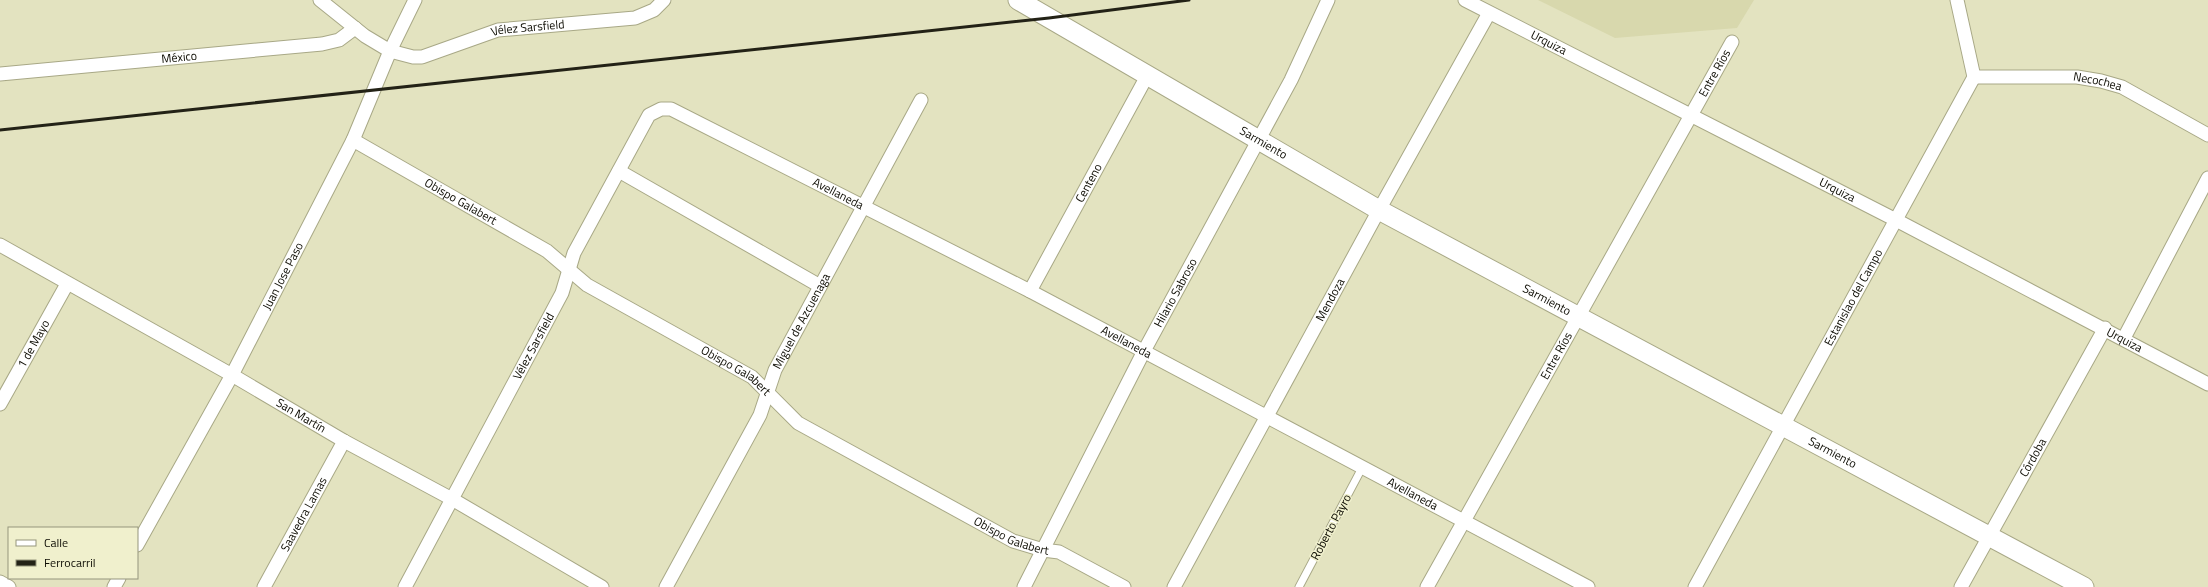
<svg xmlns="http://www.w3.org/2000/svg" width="2208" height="587" viewBox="0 0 2208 587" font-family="'Titillium Web',sans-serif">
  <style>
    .built { fill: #d8d8ad }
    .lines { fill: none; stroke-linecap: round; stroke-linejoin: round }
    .lane-casing { stroke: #a8a886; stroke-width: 9 }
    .street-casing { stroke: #a8a886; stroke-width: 15 }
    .secondary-casing { stroke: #a8a886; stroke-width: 21 }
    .lane { stroke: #fff; stroke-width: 7 }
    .street { stroke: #fff; stroke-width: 13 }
    .secondary { stroke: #fff; stroke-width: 19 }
    .rail { stroke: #232216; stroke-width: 3 }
    .labels { text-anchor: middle; stroke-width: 3; stroke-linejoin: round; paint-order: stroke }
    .street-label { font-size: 12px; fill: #0d0c03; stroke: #f0f0cd }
  </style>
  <rect width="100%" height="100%" fill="#e3e3c0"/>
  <path class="built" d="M1538,0h216l-17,28 -122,10z"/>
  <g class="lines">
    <defs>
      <path id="lane" d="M1299,587l64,-121"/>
      <g id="street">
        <path id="s1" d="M320,0l45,36 25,15 23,6h9l76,-27 137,-12 19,-8 10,-10"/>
        <path id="s2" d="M1465,0l431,220 312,164"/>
        <path id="s3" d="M0,74l322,-30 17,-4 16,-12"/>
        <path id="s4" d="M1974,77h103l24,4 21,6 86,48"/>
        <path id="s5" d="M353,140l194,111 40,34 165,92 46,46 215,118 30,9 16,2 65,35"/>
        <path d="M619,171l201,115"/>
        <path id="s6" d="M0,245l232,130 112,66 108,58 150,88"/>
        <path id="s7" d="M1030,291l117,-215"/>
        <path d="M2124,338l84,-160"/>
        <path id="s8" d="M0,404l67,-120"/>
        <path id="s9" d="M137,545l95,-170 121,-235 37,-89 25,-51"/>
        <path d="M0,582l9,5"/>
        <path d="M114,587l5,-9"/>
        <path id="s10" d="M264,587l80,-146"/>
        <path id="s11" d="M405,587l157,-294 12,-40 75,-138 12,-6h10l359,182 558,296"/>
        <path id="s12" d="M666,587l94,-172 15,-45 146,-270"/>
        <path id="s13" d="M1024,587l120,-236 147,-271 37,-80"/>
        <path id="s14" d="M1174,587l205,-377 110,-197"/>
        <path id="s15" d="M1427,587l305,-545"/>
        <path id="s16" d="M1695,587l279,-510 -17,-77"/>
        <path id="s17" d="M1961,587l144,-259"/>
      </g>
      <g id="secondary">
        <path id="s18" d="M1018,0l361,210 705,377"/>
      </g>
    </defs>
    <use href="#lane" class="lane-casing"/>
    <use href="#street" class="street-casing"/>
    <use href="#secondary" class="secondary-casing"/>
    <use href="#lane" class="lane"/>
    <use href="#street" class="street"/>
    <use href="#secondary" class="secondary"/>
    <path class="rail" d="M0,130l1049,-112 140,-18"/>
  </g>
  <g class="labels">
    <g class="street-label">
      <text dy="4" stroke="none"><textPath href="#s1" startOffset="230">Vélez Sarsfield</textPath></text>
      <text dy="4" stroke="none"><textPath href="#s2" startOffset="94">Urquiza</textPath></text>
      <text dy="4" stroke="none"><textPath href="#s3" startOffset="180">México</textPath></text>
      <text dy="4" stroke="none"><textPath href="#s15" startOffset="589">Entre Ríos</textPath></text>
      <text dy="4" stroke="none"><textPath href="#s4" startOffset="124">Necochea</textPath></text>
      <text dy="4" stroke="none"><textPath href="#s18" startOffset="284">Sarmiento</textPath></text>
      <text dy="4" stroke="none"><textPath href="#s7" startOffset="123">Centeno</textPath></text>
      <text dy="4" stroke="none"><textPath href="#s2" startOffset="418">Urquiza</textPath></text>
      <text dy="4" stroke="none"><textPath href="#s11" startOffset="743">Avellaneda</textPath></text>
      <text dy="4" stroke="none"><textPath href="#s5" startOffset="124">Obispo Galabert</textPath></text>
      <text dy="4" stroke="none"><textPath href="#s9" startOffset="306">Juan Jose Paso</textPath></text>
      <text dy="4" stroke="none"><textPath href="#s13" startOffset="331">Hilario Sabroso</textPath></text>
      <text dy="4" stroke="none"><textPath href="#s16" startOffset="330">Estanislao del Campo</textPath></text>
      <text dy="4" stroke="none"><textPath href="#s14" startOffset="327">Mendoza</textPath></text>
      <text dy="4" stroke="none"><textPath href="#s18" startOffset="608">Sarmiento</textPath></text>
      <text dy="4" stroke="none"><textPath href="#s12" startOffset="299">Miguel de Azcuenaga</textPath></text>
      <text dy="4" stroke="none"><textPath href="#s2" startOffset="742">Urquiza</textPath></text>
      <text dy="4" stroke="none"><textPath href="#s11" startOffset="1067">Avellaneda</textPath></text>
      <text dy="4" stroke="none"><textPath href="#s8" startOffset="69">1 de Mayo</textPath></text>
      <text dy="4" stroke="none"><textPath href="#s11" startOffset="273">Vélez Sarsfield</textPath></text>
      <text dy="4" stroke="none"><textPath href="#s15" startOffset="265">Entre Ríos</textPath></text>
      <text dy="4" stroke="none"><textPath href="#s5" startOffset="448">Obispo Galabert</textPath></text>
      <text dy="4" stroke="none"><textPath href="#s6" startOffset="346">San Martín</textPath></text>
      <text dy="4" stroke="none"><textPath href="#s18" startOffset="932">Sarmiento</textPath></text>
      <text dy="4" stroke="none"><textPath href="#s17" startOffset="148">Córdoba</textPath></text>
      <text dy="4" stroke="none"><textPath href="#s11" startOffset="1391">Avellaneda</textPath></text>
      <text dy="4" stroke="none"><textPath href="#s10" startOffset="83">Saavedra Lamas</textPath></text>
      <text transform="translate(1331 527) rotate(-62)" y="4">Roberto Payro</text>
      <text dy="4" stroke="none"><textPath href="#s5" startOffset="772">Obispo Galabert</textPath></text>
    </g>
  </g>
  <rect x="8" y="527" width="130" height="52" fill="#f0f0cd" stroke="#95957c"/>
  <rect x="16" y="540" width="20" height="6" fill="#ffffff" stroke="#95957c"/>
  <text x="44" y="547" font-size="12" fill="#0d0c03">Calle</text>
  <rect x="16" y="560" width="20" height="6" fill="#232216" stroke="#95957c"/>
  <text x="44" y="567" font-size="12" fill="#0d0c03">Ferrocarril</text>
</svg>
